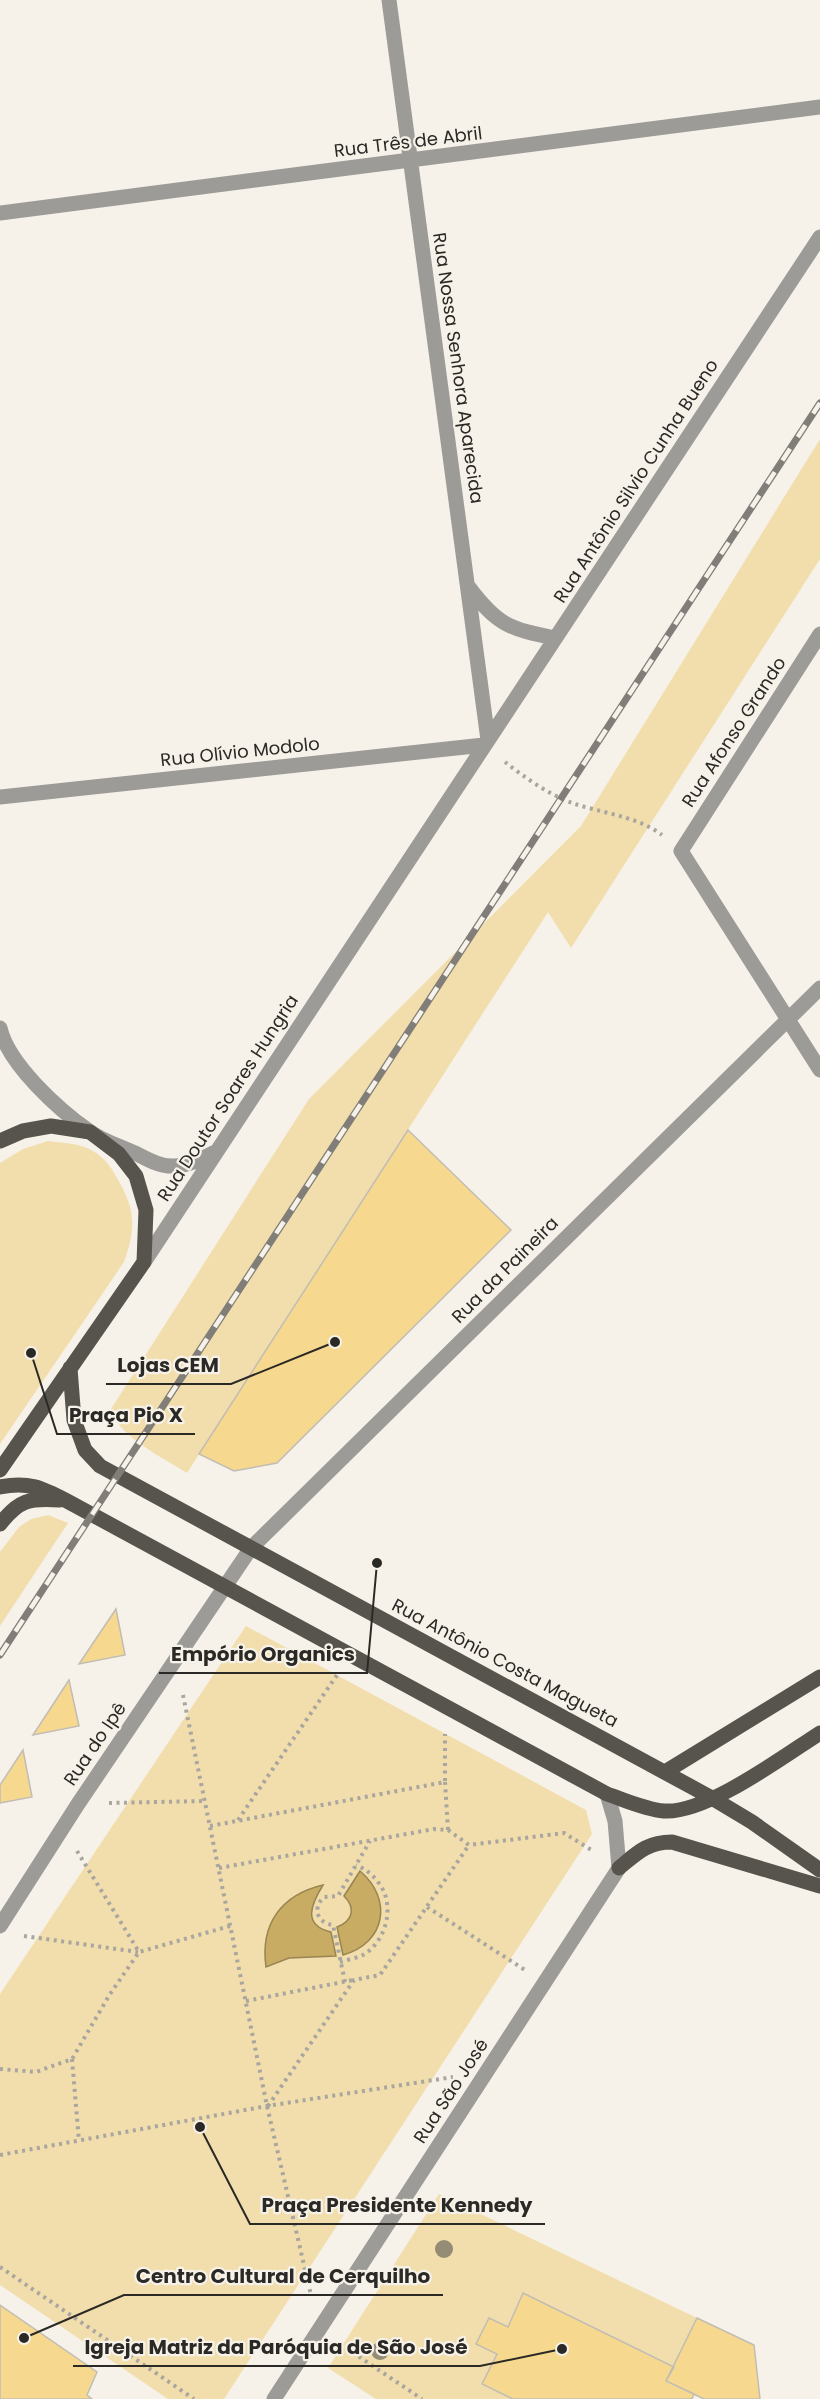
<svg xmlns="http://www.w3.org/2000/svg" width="820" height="2399" viewBox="0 0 820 2399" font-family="Poppins,sans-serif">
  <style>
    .green { fill: #f2deac }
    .water { fill: #c8ac63; stroke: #998551; stroke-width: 1.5 }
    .building { fill: #f6d98f; stroke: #c1bdb5; stroke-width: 1.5 }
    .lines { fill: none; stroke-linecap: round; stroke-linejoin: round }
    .path { stroke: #a9a69f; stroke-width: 4; stroke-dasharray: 3 4.5; stroke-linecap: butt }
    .minor { stroke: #9c9b97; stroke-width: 15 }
    .major { stroke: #57544e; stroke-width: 15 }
    .rail-casing { stroke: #817e79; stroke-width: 7 }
    .rail { stroke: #f6f2e9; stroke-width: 4.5; stroke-dasharray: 14; stroke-linecap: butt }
    .tree { fill: #958c76 }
    .labels { text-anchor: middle; stroke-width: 4.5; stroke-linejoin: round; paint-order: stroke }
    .street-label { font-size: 18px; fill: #2b2926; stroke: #f6f2e9 }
    .leader { fill: none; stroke: #2b2926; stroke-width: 2 }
    .callout-dot { fill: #2b2926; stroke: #f6f2e9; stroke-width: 2 }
    .callout-label { font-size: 20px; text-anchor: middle; font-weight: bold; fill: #2b2926; stroke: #f6f2e9; stroke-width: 4.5; stroke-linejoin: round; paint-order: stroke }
  </style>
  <rect width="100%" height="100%" fill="#f6f2e9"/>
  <path class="green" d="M820,439v120l-249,389 -23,-36 -361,561c-22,-14 -71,-38 -76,-64l198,-310 272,-273z
    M48,1141c15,2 31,2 45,10 12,7 18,16 24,27 19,32 19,50 7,84l-124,182v-281l23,-14z
    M48,1515l20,8 -68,103v-74l19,-25 12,-8z
    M246,1626l340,184 6,24 -368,565h-56l-168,-114v-291z
    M439,2194l258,124 -23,49 -151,-73 -15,33 -19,-9 -12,26 20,10 -14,30 30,15h-137l-48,-31z"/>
  <path class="water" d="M360,1871c33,28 26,72 -17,84l-6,-28c16,-6 19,-19 7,-31z
    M323,1885c-11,18 -22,40 8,47l5,24 -47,2 -23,9c-6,-43 15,-72 57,-82z"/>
  <path class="building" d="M408,1130l103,100 -234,233 -43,8 -35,-17z
    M116,1609l9,46 -46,9z
    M69,1680l10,46 -46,9z
    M23,1750l9,47 -32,6v-18z
    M523,2293l151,74 -8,14 28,13 -2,5h-179l-31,-15 15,-30 -21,-10 13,-26 19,9z
    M0,2305l97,67 -10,23 5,4h-92z
    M697,2318l57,27 6,54h-56l-38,-18z"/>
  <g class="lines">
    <path class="path" d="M505,762c19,15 43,32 67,41 29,10 65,13 90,32
      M183,1695l84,411 44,189
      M445,1782l3,48
      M109,1803l96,-2
      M238,1820l99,-145
      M210,1826l235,-44v-48
      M77,1851l62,101
      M219,1868l215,-39 14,1 21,15 95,-12 29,18
      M427,1907l98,63
      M24,1936l114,16
      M340,1962c7,-2 16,-4 23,-7 24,-14 33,-51 15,-73 -6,-8 -13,-13 -22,-17
      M345,1982l-12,-57c-16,-2 -21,-17 -9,-28l14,-1 32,-55
      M246,2001l107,-21
      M72,2059l7,82
      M0,2069l36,3 36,-13 38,-65 29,-42 91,-26
      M268,2106l86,-126 26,-5 89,-130
      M0,2155l267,-49 186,-29
      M0,2267l194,132
      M340,2344l82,55"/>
    <path class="minor" d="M389,0l99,740
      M0,213l820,-106
      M468,586c29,39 41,43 87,52
      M820,634l-139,217 139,219
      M0,797l484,-52
      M0,1028c8,36 59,82 89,103 13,10 31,15 46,22 12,6 25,14 39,13 14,0 27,-7 39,-13
      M144,1262l676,-1025
      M0,1926l78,-122 173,-256 569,-560
      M274,2399l345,-531 -4,-47 -8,-27"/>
    <path class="major" d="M0,1141l23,-10 28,-5 39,6 29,22 17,22 10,34 -2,52 -144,208
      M70,1368l4,52 11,30 15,16 612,332 40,24 68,48
      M0,1487c28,-6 42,1 67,14l540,293c18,6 37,15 57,17 42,3 120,-55 156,-78
      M0,1524c19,-24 29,-26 59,-24
      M665,1772l155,-95
      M619,1868c18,-15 28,-26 53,-26l148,44"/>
    <defs>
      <path id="rail" d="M0,1655l820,-1252"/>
    </defs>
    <use href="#rail" class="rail-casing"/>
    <use href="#rail" class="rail"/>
  </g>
  <g class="tree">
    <circle cx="444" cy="2249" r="9"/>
    <circle cx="380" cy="2351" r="9"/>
  </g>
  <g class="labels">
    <g class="street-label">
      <text transform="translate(408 142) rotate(-7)" y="6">Rua Três de Abril</text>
      <text transform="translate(458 368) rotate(82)" y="6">Rua Nossa Senhora Aparecida</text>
      <text transform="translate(636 481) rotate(-57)" y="6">Rua Antônio Silvio Cunha Bueno</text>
      <text transform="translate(734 732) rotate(-57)" y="6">Rua Afonso Grando</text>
      <text transform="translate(240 752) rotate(-6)" y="6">Rua Olívio Modolo</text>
      <text transform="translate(228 1098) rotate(-57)" y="6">Rua Doutor Soares Hungria</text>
      <text transform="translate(505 1270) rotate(-45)" y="6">Rua da Paineira</text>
      <text transform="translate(505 1663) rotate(28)" y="6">Rua Antônio Costa Magueta</text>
      <text transform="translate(95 1744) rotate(-56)" y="6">Rua do Ipê</text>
      <text transform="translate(451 2091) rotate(-57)" y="6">Rua São José</text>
    </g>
  </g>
  <path class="leader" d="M335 1342L231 1384H106M31 1353L57 1434H195M377 1563L367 1673H159M200 2127L250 2224H545M24 2338L124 2295H443M562 2349L480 2366H73"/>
  <g class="callout-dot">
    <circle cx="335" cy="1342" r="6"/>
    <circle cx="31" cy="1353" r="6"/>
    <circle cx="377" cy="1563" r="6"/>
    <circle cx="200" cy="2127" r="6"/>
    <circle cx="24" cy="2338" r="6"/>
    <circle cx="562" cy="2349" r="6"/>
  </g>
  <g class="callout-label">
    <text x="168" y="1372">Lojas CEM</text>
    <text x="126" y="1422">Praça Pio X</text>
    <text x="263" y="1661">Empório Organics</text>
    <text x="397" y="2212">Praça Presidente Kennedy</text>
    <text x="283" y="2283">Centro Cultural de Cerquilho</text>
    <text x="276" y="2354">Igreja Matriz da Paróquia de São José</text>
  </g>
</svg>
